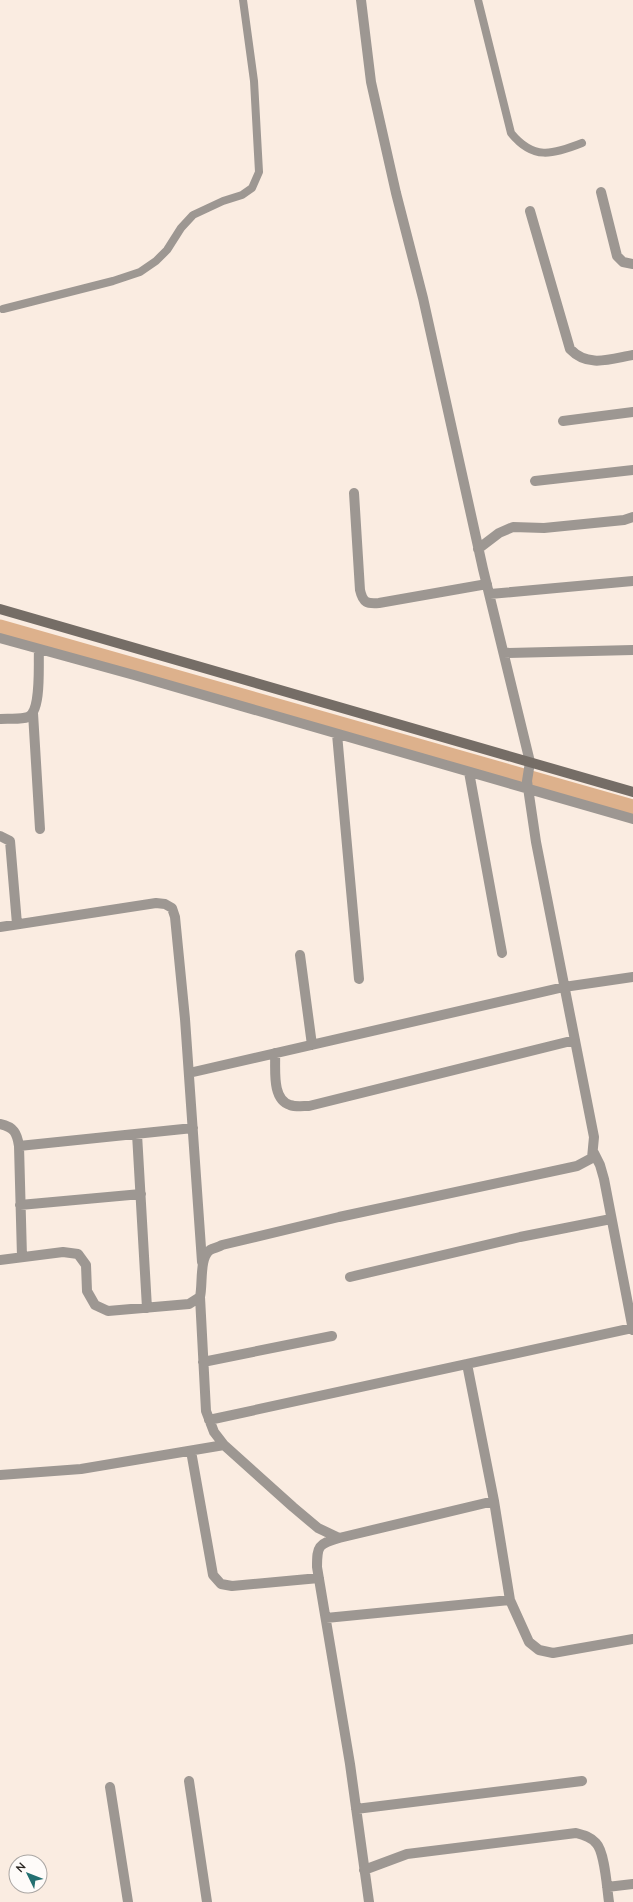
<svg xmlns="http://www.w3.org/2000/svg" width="633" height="1902" viewBox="0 0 633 1902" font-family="'Nunito Sans',sans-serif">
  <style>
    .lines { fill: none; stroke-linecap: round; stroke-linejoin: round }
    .canal { stroke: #ddb18c; stroke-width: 15 }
    .lane { stroke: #9d9792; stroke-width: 8 }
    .street { stroke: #9d9792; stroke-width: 10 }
    .secondary { stroke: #756d66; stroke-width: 10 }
  </style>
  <rect width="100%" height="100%" fill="#faece1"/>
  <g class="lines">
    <path class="canal" d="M0,627l633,180"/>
    <path class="lane" d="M478,0l33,133c22,27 41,22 71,10
      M3,309l110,-28 27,-9 16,-11 11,-11 14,-22 12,-13 30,-14 19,-6 10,-7 7,-16 -5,-91 -11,-81"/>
    <path class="street" d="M601,192l16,64 6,6 10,2
      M530,211l40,138c18,19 40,10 63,6
      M563,421l70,-9
      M535,481l98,-11
      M354,493l6,97c3,13 7,14 19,13l108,-19
      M478,549l21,-16 14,-6 31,1 80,-8 9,-3
      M490,594l143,-13
      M0,638l134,37 499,144
      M504,653l129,-3
      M33,713l7,116
      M0,719c8,-1 20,1 28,-2 14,-6 10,-53 11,-67
      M337,734l22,245
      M469,772l33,181
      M0,836l10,5 7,83
      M0,927l156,-24 9,1 7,4 3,9 10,102 17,243
      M300,955l12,90
      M275,1053c1,15 -4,46 15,52 5,2 13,1 19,1l266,-66
      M189,1073l375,-86 69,-10
      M0,1124c14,3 17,9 19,22l3,111
      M137,1134l10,174
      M19,1146l174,-18
      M594,1153l6,12 4,14 29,151
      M20,1205l121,-11
      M0,1260l63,-8 15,2 8,11 1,26 8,14 13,6 81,-7 11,-7c3,-13 -1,-39 10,-47 4,-2 9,-3 12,-5l117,-28 238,-51 15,-8 2,-21 -58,-295 -9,-61 3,-19 -47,-193 -60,-271 -27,-105 -25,-111 -10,-82
      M350,1277l170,-40 91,-18
      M200,1297l6,114 8,21 10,13 69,62 25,21 21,10
      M203,1362l129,-26
      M467,1364l27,137 16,99 19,42 10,8 14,3 80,-14
      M209,1420l424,-92
      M191,1451l22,124 8,9 11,2 87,-8
      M0,1475l81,-6 143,-24
      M326,1618l184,-18
      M189,1781l18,121
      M110,1787l18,115
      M356,1809l226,-28
      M364,1870l43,-16 169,-21c8,2 15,4 20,10 9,9 11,46 13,59
      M607,1887l26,-3
      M369,1902l-19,-138 -33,-197c0,-21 1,-23 22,-29l155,-37"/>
    <path class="secondary" d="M0,609l633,183"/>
  </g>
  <g transform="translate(28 1874) rotate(313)"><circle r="19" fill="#fefbf9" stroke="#aaa6a3"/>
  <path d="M0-3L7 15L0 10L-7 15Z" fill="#236f70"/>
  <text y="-6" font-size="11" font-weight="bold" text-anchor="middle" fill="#2b2622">N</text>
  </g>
</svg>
